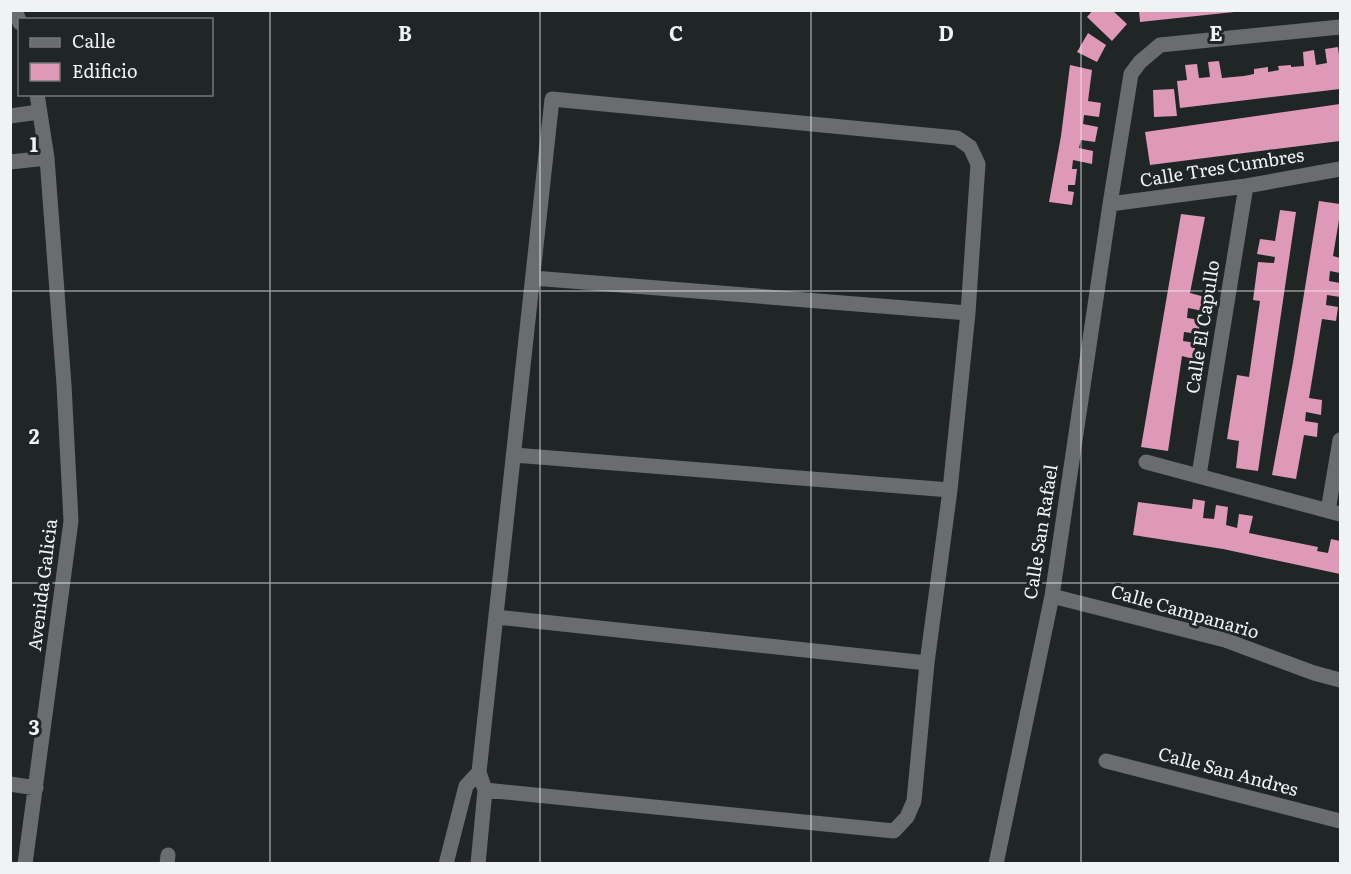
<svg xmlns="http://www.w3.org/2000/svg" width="1351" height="874" viewBox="0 0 1351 874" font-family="Literata,serif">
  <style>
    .building { fill: #de98b8 }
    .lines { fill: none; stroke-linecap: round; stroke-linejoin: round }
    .minor { stroke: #6a6d6d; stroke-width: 15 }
    .grid { fill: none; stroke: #eff3f3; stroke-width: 1.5; stroke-opacity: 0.55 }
    .labels { text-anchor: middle; stroke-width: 6; stroke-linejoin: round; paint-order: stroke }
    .street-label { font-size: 18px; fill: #eff3f3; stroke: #202526 }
    .grid-label { font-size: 20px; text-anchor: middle; font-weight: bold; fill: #eff3f3; stroke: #202526; stroke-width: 6; stroke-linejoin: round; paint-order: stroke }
  </style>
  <rect width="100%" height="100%" fill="#202526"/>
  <path class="building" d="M1093,10h19l15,14 -15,17 -25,-24z
    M1139,10h94l1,2 -94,10z
    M1088,33l18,12 -9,17 -20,-10z
    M1338,47l2,17v25l-160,19 -3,-27 10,-1 -2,-15 12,-1 2,14 11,-1 -2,-15 11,-1 3,17 22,-2 10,-2v-5l14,-2v5l11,-2 -1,-4 13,-1v2l13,-1 -1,-14 11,-2 2,15 11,-2 -2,-14z
    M1070,65l22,5 -4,31 13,2 -2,14 -15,-2 -1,9 15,3 -3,15 -14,-2 -2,8 14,3 -1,13 -19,-4 -1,9h5l-2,16h-7v6l6,1 -2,13 -23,-3 12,-66z
    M1174,89l3,27 -23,1 -1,-27z
    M1340,104v37l-190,24 -5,-33z
    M1319,201l21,3v10l-7,42 7,2v15l-10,-2 -1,10 11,2v14l-13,-2 -1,10 12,2 -2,14 -14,-2 -13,79 13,2 -1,15 -15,-3 -1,9 13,2 -1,14 -13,-2 -8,44 -24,-4 21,-113z
    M1280,210l16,2 -38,259 -22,-3 3,-27 -12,-2 10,-64 12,2 11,-76 -7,-1 5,-38 16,1 1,-6 -18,-3 3,-15 15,2z
    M1181,214l24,3 -15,76 15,4 -2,14 -15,-3 -1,10 14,2 -3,14 -14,-2 -1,9 13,2 -3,16 -11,-3 -14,95 -27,-4z
    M1193,499l12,2 -2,17 11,1 2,-14 12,2 -2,18 11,3 2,-14 14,2 -4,17 69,14 -1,4 11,2 3,-14 9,2v33l-117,-25 -90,-14 5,-33 54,7z"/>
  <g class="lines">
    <path class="minor" d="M15,10l5,13
      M10,116l29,-4
      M10,162l37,-4
      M1110,204l136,-18 94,-17
      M533,278l435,35
      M514,455l436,35
      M1146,462l194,52
      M1199,475l47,-289
      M1328,511l12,-71
      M1052,596l173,44 89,33 26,7
      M496,617l431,46
      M1106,761l234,60
      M10,784l26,4
      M25,864l46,-343 -7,-136 -17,-227 -10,-64
      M167,864l1,-9
      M446,864l20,-78 13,-14
      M478,864l7,-74 -6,-18 73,-673 405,39 13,9 8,17 -10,149 -18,177 -23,173 -13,138 -7,16 -13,14 -409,-41
      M996,864l56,-268 58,-392 21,-130 9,-12 20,-17 180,-18"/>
  </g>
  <path class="grid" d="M270,10v854M540,10v854M811,10v854M1081,10v854M10,291h1330M10,583h1330"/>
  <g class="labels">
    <g class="street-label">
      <text transform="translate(1222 168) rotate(-9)" y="6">Calle Tres Cumbres</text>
      <text transform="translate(1203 327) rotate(-81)" y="6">Calle El Capullo</text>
      <text transform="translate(1041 532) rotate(-81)" y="6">Calle San Rafael</text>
      <text transform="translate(43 585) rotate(-83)" y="6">Avenida Galicia</text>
      <text transform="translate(1185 612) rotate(16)" y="6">Calle Campanario</text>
      <text transform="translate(1228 772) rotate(15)" y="6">Calle San Andres</text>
    </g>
  </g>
  <g class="grid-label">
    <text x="405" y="41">B</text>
    <text x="676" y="41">C</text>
    <text x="946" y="41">D</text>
    <text x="1216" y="41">E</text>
    <text x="34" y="152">1</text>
    <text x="34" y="444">2</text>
    <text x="34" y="735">3</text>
  </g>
  <rect width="1351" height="874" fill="none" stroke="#eff3f3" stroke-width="24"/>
  <rect x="18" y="18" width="195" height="78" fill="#202526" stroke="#737778" stroke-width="1.5"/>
  <rect x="30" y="38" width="30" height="9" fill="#6a6d6d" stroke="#737778" stroke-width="1.5"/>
  <text x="72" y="48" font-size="18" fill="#eff3f3">Calle</text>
  <rect x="30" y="63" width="30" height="18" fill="#de98b8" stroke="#737778" stroke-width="1.5"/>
  <text x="72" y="78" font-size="18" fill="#eff3f3">Edificio</text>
</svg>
